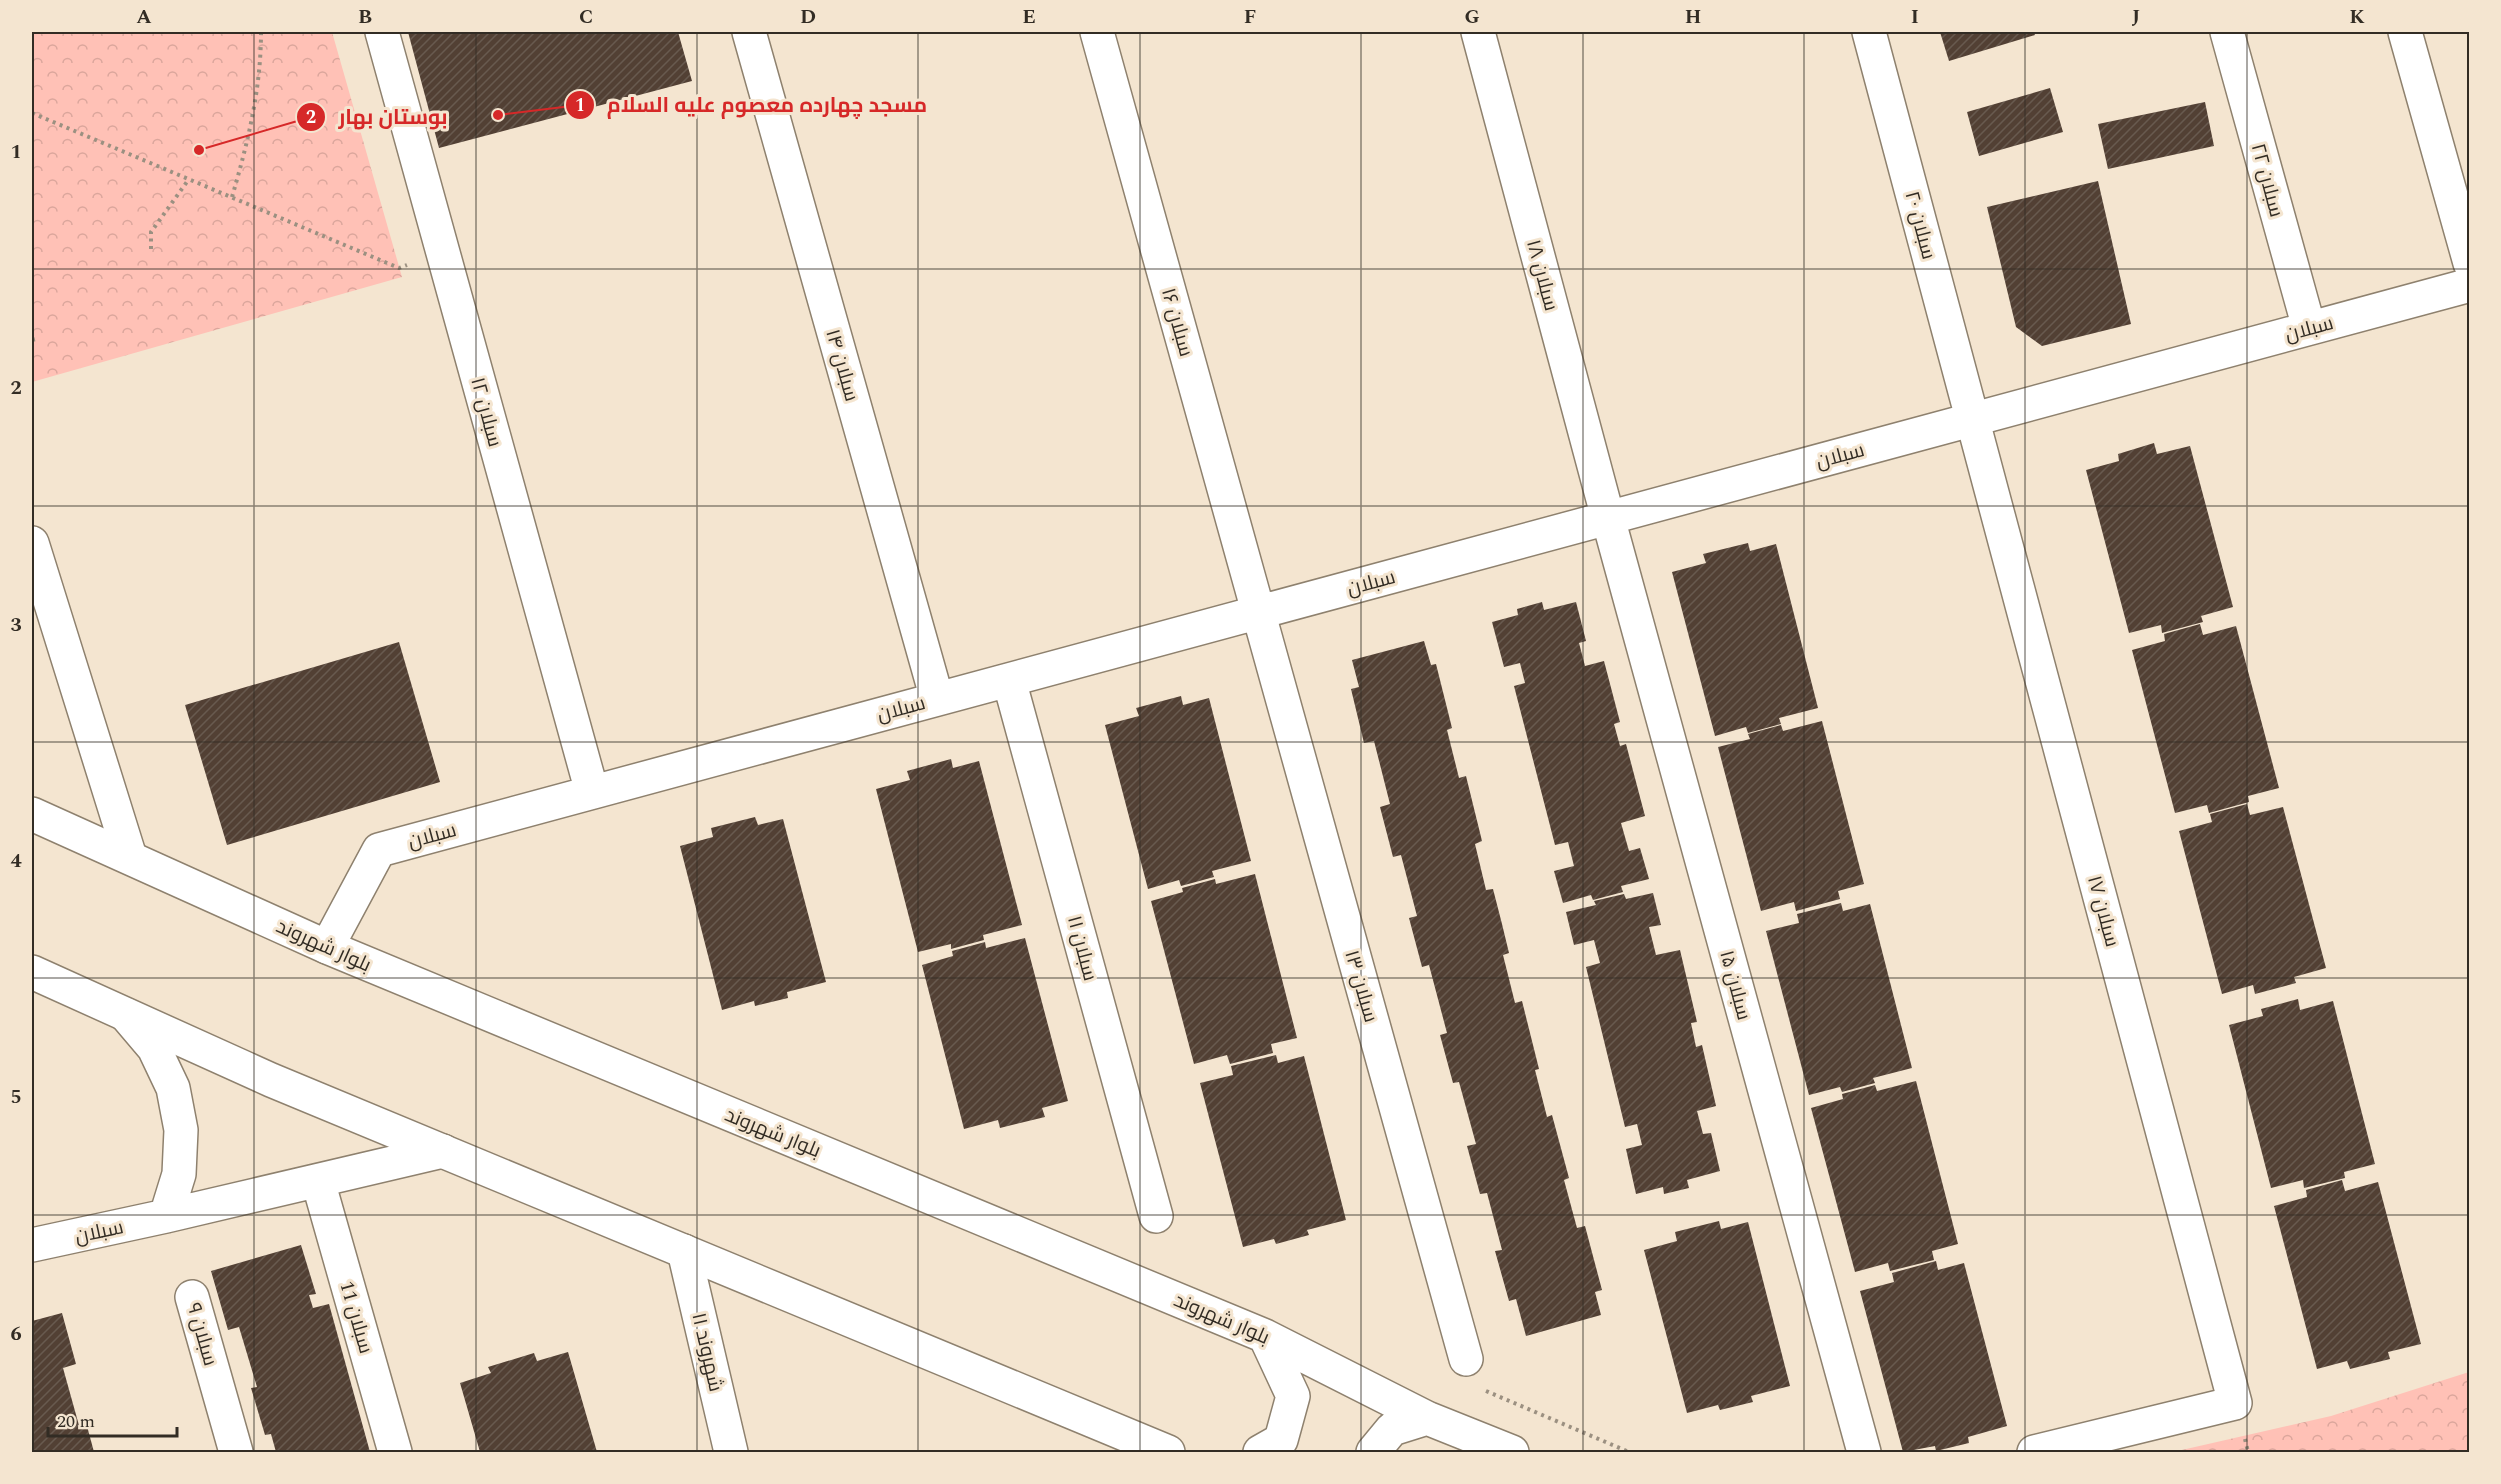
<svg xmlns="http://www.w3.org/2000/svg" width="2501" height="1484" viewBox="0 0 2501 1484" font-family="Spectral,Cairo,serif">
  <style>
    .park { fill: url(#park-crowns) }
    .building { fill: url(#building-hatch) }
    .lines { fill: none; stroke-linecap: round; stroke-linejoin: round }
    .minor-casing { stroke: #8e816e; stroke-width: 36 }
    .major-casing { stroke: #8e816e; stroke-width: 36 }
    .path { stroke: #9b9081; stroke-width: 4; stroke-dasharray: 3 4.5; stroke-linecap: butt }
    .minor { stroke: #fff; stroke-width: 33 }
    .major { stroke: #fff; stroke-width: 33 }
    .grid { fill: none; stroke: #322c24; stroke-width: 1.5; stroke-opacity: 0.55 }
    .labels { text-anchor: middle; stroke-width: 6; stroke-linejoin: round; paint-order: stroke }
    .street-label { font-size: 20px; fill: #322c24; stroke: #f4e5d0 }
    .leader { fill: none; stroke: #d62828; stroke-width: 2 }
    .callout-dot { fill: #d62828; stroke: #f4e5d0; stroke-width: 2 }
    .mark-label { font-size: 18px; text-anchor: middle; font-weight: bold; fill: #fff }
    .callout-label { font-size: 21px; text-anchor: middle; font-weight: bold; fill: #d62828; stroke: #f4e5d0; stroke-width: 6; stroke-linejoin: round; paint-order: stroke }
    .neatline { fill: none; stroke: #322c24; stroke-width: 2 }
    .grid-label { font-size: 20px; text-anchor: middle; font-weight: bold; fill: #322c24 }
  </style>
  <defs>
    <pattern id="park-crowns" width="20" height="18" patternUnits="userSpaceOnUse" patternTransform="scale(1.5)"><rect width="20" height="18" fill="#ffc1b6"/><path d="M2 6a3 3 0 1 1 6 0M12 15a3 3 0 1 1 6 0" fill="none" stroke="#dba69c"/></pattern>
    <pattern id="building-hatch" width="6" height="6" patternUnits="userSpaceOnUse" patternTransform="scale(1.5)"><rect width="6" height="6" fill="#524034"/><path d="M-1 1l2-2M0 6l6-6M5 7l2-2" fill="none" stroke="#685a4f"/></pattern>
  </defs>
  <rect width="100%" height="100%" fill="#f4e5d0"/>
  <path class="park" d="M32,32h300l70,245 -370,105z
    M2469,1372v80h-296l158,-36z"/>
  <path class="building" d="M408,32h270l14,49 -253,67z
    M1940,32h94l1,3 -86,26z
    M2050,88l13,44 -84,24 -12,-44z
    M2205,102l9,44 -106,23 -10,-45z
    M2098,181l33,143 -89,22 -26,-19 -29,-120z
    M2154,443l3,11 33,-8 43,161 -32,9 2,6 -41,11 -1,-8 -32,8 -43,-163 33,-9 -1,-7z
    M1748,543l2,8 26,-7 42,164 -39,10 2,6 -33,9 -2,-6 -31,9 -43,-164 34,-9 -3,-9z
    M1542,602l2,8 32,-8 10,39 -7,2 6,23 19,-5 16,61 -6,2 6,22 6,-2 19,72 -24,7 8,28 11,-3 9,31 -28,7 2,6 -30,8 -2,-5 -28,8 -9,-32 20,-5 -6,-24 -13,3 -41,-159 11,-3 -5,-20 -16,4 -12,-45 26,-7 -1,-6z
    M2200,624l3,11 33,-9 43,162 -31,8 1,6 -40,11 -2,-8 -32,8 -43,-163 33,-9 -1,-7z
    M1424,641l7,24 5,-1 16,64 -5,2 12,48 7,-2 16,65 -7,3 11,46 7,-1 9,35 7,29 -6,2 12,48 7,-2 17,68 -4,1 12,47 5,-2 17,63 -5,2 13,48 8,-2 17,64 -7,2 6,23 -75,21 -10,-37 -7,2 -14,-50 7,-1 -15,-57 -7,1 -13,-48 9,-2 -17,-62 -6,1 -13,-48 7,-2 -18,-68 -7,2 -13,-49 8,-2 -16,-61 -8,2 -13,-50 10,-3 -16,-63 -10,2 -13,-54 8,-2 -7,-27z
    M399,642l41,140 -213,63 -42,-140z
    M1181,696l2,9 26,-7 42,163 -39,10 2,6 -33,9 -2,-6 -31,9 -43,-164 34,-9 -3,-8z
    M1822,721l42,163 -26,7 2,8 -44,12 -2,-9 -33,9 -43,-164 32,-8 -2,-5 33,-9 2,6z
    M951,759l2,9 26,-7 43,164 -39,10 1,5 -33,9v-5l-33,8 -42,-163 34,-9 -3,-9z
    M2247,804l3,11 33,-8 43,161 -32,9 2,6 -41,11 -2,-9 -31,9 -43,-163 33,-9 -2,-8z
    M755,817l3,8 25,-6 43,163 -39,10 1,6 -33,8 -1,-5 -32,9 -42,-164 33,-9 -2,-9z
    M1255,874l42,164 -26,6 2,9 -43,11 -3,-9 -33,9 -43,-163 32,-9 -1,-4 33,-9 1,5z
    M1653,893l8,32 -12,2 7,28 24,-5 17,72 -6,1 5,24 6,-2 14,61 -19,5 6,23 8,-1 9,38 -33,9 2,8 -25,6 -1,-7 -27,7 -10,-45 16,-4 -5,-21 -12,3 -39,-160 14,-4 -6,-23 -20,5 -8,-33 30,-7 -2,-4 30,-7 2,5z
    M1841,903l2,8 27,-7 42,164 -39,10 2,5 -33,9 -2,-5 -31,8 -43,-164 33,-8 -2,-9z
    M1025,938l43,163 -26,7 3,9 -45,11 -2,-8 -34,9 -42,-164 31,-9 -1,-5 33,-9 1,6z
    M2298,999l2,11 33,-9 42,163 -31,8 1,6 -41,10 -1,-8 -32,8 -42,-163 34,-9 -2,-7z
    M1276,1055l2,8 26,-7 42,164 -39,10 2,5 -33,9 -2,-5 -31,8 -43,-164 33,-8 -2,-9z
    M1916,1081l42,163 -26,7 2,9 -44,11 -2,-8 -33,9 -44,-164 32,-9 -1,-5 33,-9 2,6z
    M2342,1180l3,11 33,-9 43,162 -33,8 2,7 -40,10 -3,-8 -30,8 -43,-163 33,-9 -1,-7z
    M1719,1221l2,8 27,-7 42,164 -39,10 2,6 -33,8 -2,-5 -31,8 -43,-163 33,-9 -2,-9z
    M301,1245l15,49 -7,1 4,13 16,-4 41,148h-94l-5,-18 -6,1 -14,-47 6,-1 -18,-60 -11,3 -17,-59z
    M1936,1261l2,9 26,-7 43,163 -39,11 1,6 -33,8 -1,-5 -32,6 -43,-161 34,-9 -2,-9z
    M62,1313l14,51 -13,4 17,61 7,-3 7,26h-62v-131z
    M568,1352l29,100h-117l-20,-69 31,-10 -3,-6 46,-14 3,8z"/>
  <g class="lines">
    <defs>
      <path id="minor" d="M382,32l210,760
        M749,32l188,667
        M1097,32l369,1327
        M1478,32l130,486 256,934
        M1869,32l366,1371 -201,49
        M2227,32l82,296
        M32,543l98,314
        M1009,680l147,536
        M327,947l52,-97 2091,-565
        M126,1015l28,33 19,40 8,42 -2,44 -13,42
        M318,1181l77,271
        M32,1245l134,-29 277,-65
        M684,1251l47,201
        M192,1297l44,155"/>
      <path id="major" d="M2405,32l65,231
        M32,814l295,133 938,389 162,82 85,34
        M32,972l239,108 897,372
        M1260,1452l21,-12 12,-44 -28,-60
        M1373,1452l19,-23 35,-11"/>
    </defs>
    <use href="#minor" class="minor-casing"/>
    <use href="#major" class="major-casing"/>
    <path class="path" d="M32,113l367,155 8,-3
      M232,197c16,-55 29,-108 29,-165
      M151,249v-17l38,-53
      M32,340l4,-1
      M1486,1391l143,61
      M2245,1439l3,13"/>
    <use href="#minor" class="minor"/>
    <use href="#major" class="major"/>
  </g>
  <path class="grid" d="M254,32v1420M476,32v1420M697,32v1420M918,32v1420M1140,32v1420M1361,32v1420M1583,32v1420M1804,32v1420M2025,32v1420M2247,32v1420M32,269h2438M32,506h2438M32,742h2438M32,978h2438M32,1215h2438"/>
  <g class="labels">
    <g class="street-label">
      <text transform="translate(2268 180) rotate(75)" y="7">سبلان ۲۲</text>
      <text transform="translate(1921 225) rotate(75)" y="7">سبلان ۲۰</text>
      <text transform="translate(1543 275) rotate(75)" y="7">سبلان ۱۸</text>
      <text transform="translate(1178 322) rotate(74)" y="7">سبلان ۱۶</text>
      <text transform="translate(2309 328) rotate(-15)" y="7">سبلان</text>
      <text transform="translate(843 365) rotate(74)" y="7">سبلان ۱۴</text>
      <text transform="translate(487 412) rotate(75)" y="7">سبلان ۱۲</text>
      <text transform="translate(1840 455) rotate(-15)" y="7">سبلان</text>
      <text transform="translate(1371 582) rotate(-15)" y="7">سبلان</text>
      <text transform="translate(901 708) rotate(-15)" y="7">سبلان</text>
      <text transform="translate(432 835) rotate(-15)" y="7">سبلان</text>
      <text transform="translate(2104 911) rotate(75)" y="7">سبلان ۱۷</text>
      <text transform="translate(324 945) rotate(24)" y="7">بلوار شهروند</text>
      <text transform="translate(1083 948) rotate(75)" y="7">سبلان ۱۱</text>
      <text transform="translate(1736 985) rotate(75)" y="7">سبلان ۱۵</text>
      <text transform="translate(1362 986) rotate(74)" y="7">سبلان ۱۳</text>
      <text transform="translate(773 1132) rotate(22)" y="7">بلوار شهروند</text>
      <text transform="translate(99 1231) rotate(-12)" y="7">سبلان</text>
      <text transform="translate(357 1317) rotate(74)" y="7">سبلان 11</text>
      <text transform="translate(1222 1318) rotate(23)" y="7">بلوار شهروند</text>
      <text transform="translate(203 1334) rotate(74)" y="7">سبلان ۹</text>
      <text transform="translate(708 1352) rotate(77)" y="7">شهروند ۱۱</text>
    </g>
  </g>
  <path class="leader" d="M498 115L580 105M199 150L311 117"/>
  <g class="callout-dot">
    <circle cx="498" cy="115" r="6"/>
    <circle cx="199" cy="150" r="6"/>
    <circle cx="580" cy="105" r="15"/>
    <circle cx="311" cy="117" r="15"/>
  </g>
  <g class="mark-label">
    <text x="580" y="111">1</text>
    <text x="311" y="123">2</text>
  </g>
  <g class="callout-label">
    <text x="767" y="112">مسجد چهارده معصوم علیه السلام</text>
    <text x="393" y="124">بوستان بهار</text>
  </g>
  <rect width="2501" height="1484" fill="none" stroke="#f4e5d0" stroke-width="66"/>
  <path d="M48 1427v9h129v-9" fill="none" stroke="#322c24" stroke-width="3"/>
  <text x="57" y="1427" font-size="18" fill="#322c24" stroke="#f4e5d0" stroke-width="4.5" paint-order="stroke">20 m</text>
  <rect x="33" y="33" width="2435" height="1418" class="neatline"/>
  <g class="grid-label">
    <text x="144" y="23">A</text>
    <text x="365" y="23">B</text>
    <text x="586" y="23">C</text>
    <text x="808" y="23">D</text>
    <text x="1029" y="23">E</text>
    <text x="1250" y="23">F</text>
    <text x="1472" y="23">G</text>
    <text x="1693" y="23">H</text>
    <text x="1915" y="23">I</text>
    <text x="2136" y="23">J</text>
    <text x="2357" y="23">K</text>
    <text x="16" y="158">1</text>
    <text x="16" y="394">2</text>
    <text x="16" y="631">3</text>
    <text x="16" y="867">4</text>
    <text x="16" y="1103">5</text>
    <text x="16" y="1340">6</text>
  </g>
</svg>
